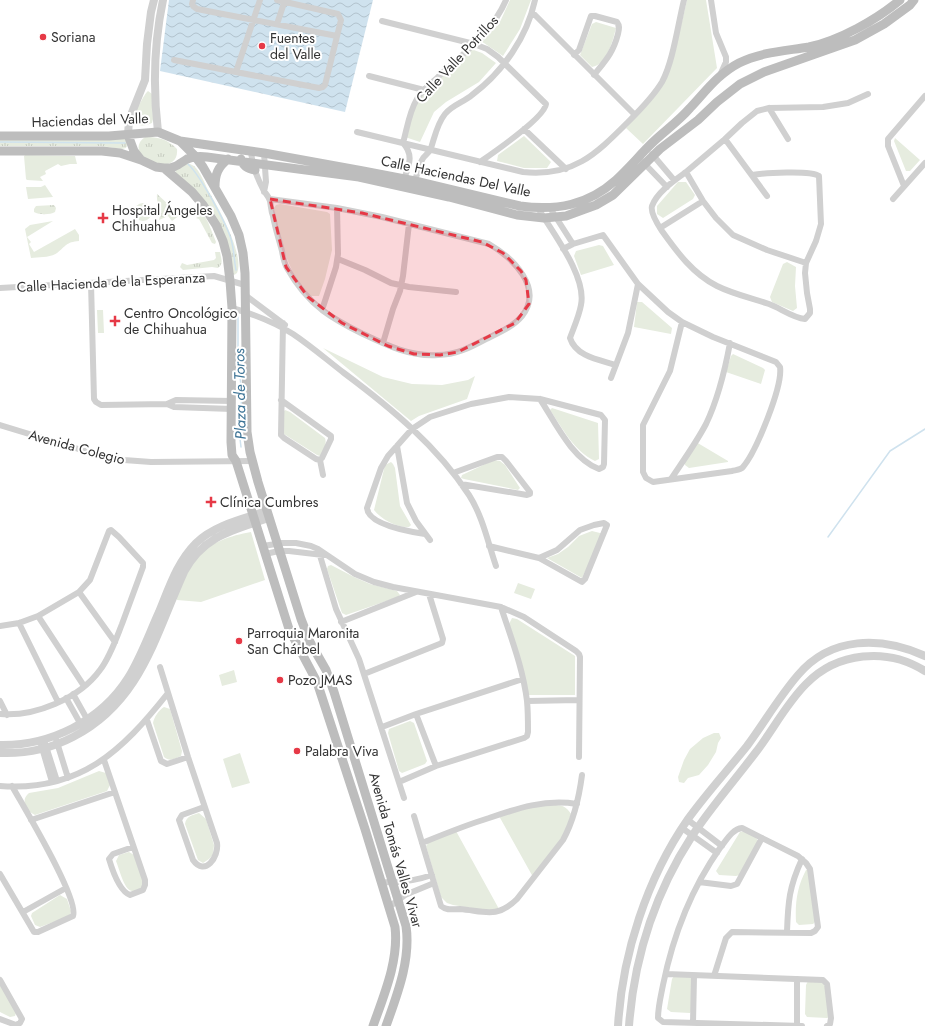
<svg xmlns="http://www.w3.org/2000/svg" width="925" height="1026" viewBox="0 0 925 1026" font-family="Jost,sans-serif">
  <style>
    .grass { fill: url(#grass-tufts) }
    .park { fill: #e6ecdf }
    .water { fill: url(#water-waves) }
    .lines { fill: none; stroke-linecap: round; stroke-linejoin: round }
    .stream { stroke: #cfe2ee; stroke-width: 1.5 }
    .minor { stroke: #d0d0d0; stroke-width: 6 }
    .tertiary { stroke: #d0d0d0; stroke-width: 8 }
    .secondary { stroke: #bdbdbd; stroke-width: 9 }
    .marked { fill: #e63946; fill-opacity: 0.2; stroke: #e63946; stroke-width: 3; stroke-dasharray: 8 5; stroke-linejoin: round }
    .poi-dot { fill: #e63946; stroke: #fff; stroke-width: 1.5 }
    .labels { text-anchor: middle; stroke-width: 4; stroke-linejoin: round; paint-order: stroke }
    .poi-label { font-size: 14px; fill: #333; stroke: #fff; text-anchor: start }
    .street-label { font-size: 14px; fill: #333; stroke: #fff }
    .water-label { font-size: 15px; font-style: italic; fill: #3f7597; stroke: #fff }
  </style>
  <defs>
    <pattern id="grass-tufts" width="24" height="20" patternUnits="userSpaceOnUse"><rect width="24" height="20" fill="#e6ecdf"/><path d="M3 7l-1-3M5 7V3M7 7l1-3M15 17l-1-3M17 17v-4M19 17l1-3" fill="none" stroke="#c6cbc0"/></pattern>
    <pattern id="water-waves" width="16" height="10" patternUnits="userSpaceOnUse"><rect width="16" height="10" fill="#cfe2ee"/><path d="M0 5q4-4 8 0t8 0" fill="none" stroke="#b2c2cd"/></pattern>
  </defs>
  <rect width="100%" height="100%" fill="#fff"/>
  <path class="grass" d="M145,137c14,0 22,2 32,12 3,32 -58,7 -32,-12z
    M125,138l3,5 -2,5 -4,1 -21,-3h-101v-6z
    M188,163c2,1 4,2 6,3 6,5 10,16 14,24 10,17 37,65 29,83l-3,2 -3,-2 -7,-32 -49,-67 1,-5z
    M157,194l23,21 -8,6 -4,-5 -9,4c3,-12 -3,-15 -2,-26z
    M54,205l2,3 -1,4c-5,3 -16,3 -21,0v-3l2,-3z
    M203,214l5,8 8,20 -1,2 -3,-1 -13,-24 -3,-1z
    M215,252h5c1,6 4,12 -2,16l-6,-1 -29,3 -3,-3 2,-4 5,2 27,-5 2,-2z"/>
  <path class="park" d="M510,0h21l-11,29 -17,27 -22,-15 18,-17z
    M687,0h19l11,68 -74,76 -17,-16 30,-34 20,-47z
    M596,22l20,6c-3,12 -9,37 -24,39l-12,-12 12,-31z
    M471,49l11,4 14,10 -17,19 -33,20 -12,10 -14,30 -15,-5 8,-30 10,-14z
    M148,91l4,3 1,25 -1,4c-7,3 -12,4 -19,-1l-1,-5c4,-5 12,-23 16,-26z
    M524,136l27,26 -4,6h-23l-27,-7 1,-6z
    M895,138l25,22 -10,11h-4l-12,-30z
    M25,155l50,1 2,8h-7l-9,2 -3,-2 -13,7 1,3 -6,3 3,4 -16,-1 -1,-1 -2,-23z
    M678,182h8l9,13 -2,4 -30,19 -6,-4v-8z
    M45,185l8,12 -25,2 -2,-12h15z
    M134 212a9 9 0 1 1 18 0a9 9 0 1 1-18 0Z
    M280,204l47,8 3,2 2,36 -7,29 -6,17h-9c-23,-24 -30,-56 -36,-88l2,-3z
    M53,221l-26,16 4,5 -2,2 5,8 41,-23 4,6v6c-13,1 -13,5 -22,12 -7,5 -18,4 -26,5l-6,-29 5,-4z
    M599,245l4,1 11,19 -33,10 -7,-19 2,-5z
    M787,262l9,5 -1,19 2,22 -4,3 -21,-9 -2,-5 13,-33z
    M637,302h5l30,26 -1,6 -37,-7z
    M97,310h6l1,23h-6z
    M323,348l60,29 29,7 30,1 26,-5 7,-4 -8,23 -48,17 -8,5z
    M733,354l30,14 2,2 -4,14 -35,-12 5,-16z
    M552,408l46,15 1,36 -4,2c-21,-10 -32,-32 -45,-51z
    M285,410l5,2 35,26c2,5 -1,14 -5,18l-3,-1 -33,-21 -1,-22z
    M696,442l32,19v1l-39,6 -4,-3 -1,-4z
    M494,460l6,1 5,4 15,23 -2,2 -54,-11 -3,-1 1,-3z
    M391,462l2,2 2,4 5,38 11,19 -2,2c-12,1 -28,-8 -35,-17l11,-45z
    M592,531l12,3 -22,44 -35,-20 11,-4 10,-7 11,-11z
    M251,532l14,48 -64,22 -24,-2 -2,-4c6,-10 14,-30 21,-38 16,-17 34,-22 55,-26z
    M331,565l23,12 16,7 27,7 3,4 -2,2 -52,18 -4,-2 -15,-44 1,-3z
    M518,583l17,6 -4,10 -17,-6z
    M512,618l5,1 58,37v39h-48l-18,-71z
    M234,670l3,12 -15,4 -3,-11z
    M164,707l6,2 12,42 -1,5c-7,3 -11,6 -17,1l-11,-34c1,-6 6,-13 11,-16z
    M410,721l4,2 13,38 -2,3 -23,9 -3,-2 -11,-38 1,-4z
    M714,733h5l2,5 -3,5 -2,9 -8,13 -9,10 -11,3 -4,5 -5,-1 -1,-5 6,-17 6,-11 13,-11z
    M240,753l10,30 -18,5 -9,-29z
    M99,771l7,2 4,12 -3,6 -72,24c-9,-4 -15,-15 -6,-22l29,-5z
    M553,805c9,0 13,1 18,9l-6,19 -32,44 -34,-61 18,-8z
    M199,813l7,6 8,26 -1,10 -4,4 -6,4 -5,-3 -13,-36c1,-8 8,-9 14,-11z
    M456,831l43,78 -9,2 -37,-6 -6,-2 -6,-6 -15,-51 3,-4z
    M745,831l11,6 2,4 -18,34 -4,1 -17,-1 -3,-4 24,-39z
    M129,852l5,3 10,27 -3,7c-3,1 -6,3 -9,2 -8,-1 -13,-23 -16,-30l3,-6z
    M806,870h2l8,51 -3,3 -14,1 -3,-3c-1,-19 1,-35 10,-52z
    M60,895l7,4 4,12 -1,5 -30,11 -5,-2 -4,-9 1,-3z
    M674,976h16l3,3v30l-3,4 -19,-1 -4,-3 5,-30z
    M0,981l17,29 -2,6 -5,1 -10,-5z
    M808,981l14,1 4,2 4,33 -3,1 -20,-1 -2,-3 1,-29z"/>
  <path class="water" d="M169,0h204l-28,112 -185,-41z"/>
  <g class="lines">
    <path class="stream" d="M0,142l125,1
      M188,164c12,11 38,59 43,75 3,10 3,21 5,31
      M238,317v35l4,47 -4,23 3,25
      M828,537l62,-86 35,-22"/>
    <path class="minor" d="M193,0l-1,4 1,2 4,3 140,27
      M711,0l5,33 10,24v5l-5,11
      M532,12l103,103
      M382,21l92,23 13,5 11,8 48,47c-1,13 -53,49 -66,58
      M277,24l8,-24
      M574,55l5,-5 12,-34h4l22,6c3,4 2,7 1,12 -5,19 -12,26 -24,41
      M174,60l145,28 4,-1 2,-2 16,-65 -3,-6 -61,-14
      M236,72l24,-72
      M369,76l55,14
      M769,108l19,31
      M524,129l42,40
      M357,132l166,40c50,5 72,-17 105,-50 12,-12 25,-25 34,-40 11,-20 16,-58 22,-82
      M725,139l42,57
      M251,151c1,14 6,27 13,40 2,3 5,6 6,10 1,5 1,10 3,15 2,12 6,23 9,35 1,6 2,12 5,17 9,16 21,31 35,42 12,9 25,16 39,23 25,12 49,24 77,22 18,0 33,-8 48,-16 12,-6 27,-12 36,-23 22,-28 -9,-58 -33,-72l-107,-27 -45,-9 -67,-9
      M264,153l2,29 -2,10
      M652,154l22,26
      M642,161l25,26
      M686,172c-11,8 -29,20 -34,34 -2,7 6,19 10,25 15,21 31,43 55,55 16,8 34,12 52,18 11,4 24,14 36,15l5,-6v-4l-3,-16 -2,-20 1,-10 10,-22 5,-17 -2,-48c-8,-6 -56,-3 -67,-1
      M403,182c5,-15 12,-26 0,-39 4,-14 6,-31 14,-44 5,-9 15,-16 23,-24 24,-22 53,-44 66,-75
      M414,183c3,-8 5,-16 8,-23 2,-5 8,-7 9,-12 4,-12 6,-24 14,-34 7,-9 19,-12 27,-19 31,-23 55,-58 63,-95
      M904,186l-16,-40v-7l37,-43
      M893,199l32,-36
      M538,208c14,24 49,68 43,97 -2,11 -7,22 -11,33 6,19 30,22 46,27
      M550,208l23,36
      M660,228l43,-27
      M563,249l10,-5 30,-9 35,49 30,28 14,10 31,15 63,25 4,5c3,19 -24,85 -37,100 -2,3 -7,3 -11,4l-79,11 -7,-4 -3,-6v-47l27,-54 12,-49
      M338,259l27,11 26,13 18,4 47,5
      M806,263l-39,-13 -34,-15 -17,-17 -13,-17 -17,-29 39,-33 17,-16 15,-12 12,-3 54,-1 25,-4 20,-9
      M91,283l3,116 2,3 5,3 66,-1
      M0,288l214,-12 31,9
      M245,295l40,30
      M232,308c21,6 42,14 61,26 18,12 34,26 51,39 47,35 93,73 125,122 14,22 19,48 27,71
      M322,310l14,-43 2,-13 -1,-46
      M283,323l-2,112 3,3 32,21 4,1
      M383,343l10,-34 7,-18 3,-15 6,-52
      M611,378l17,-45 10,-49
      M281,400l50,36v3l-9,19 -2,2
      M232,409l-58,-2 -7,-3 9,-4 56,1
      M0,425l85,26 39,9 27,2 101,-1
      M397,446l10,57 9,18 14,19
      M320,460l3,15
      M453,473l44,-16h5l4,4 24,31v2l-3,1 -66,-11
      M671,479c12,-18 25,-36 35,-55 12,-25 19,-54 24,-81
      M425,534c-13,-2 -57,-9 -58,-26l14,-40 7,-12 24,-27 18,-12 41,-13 38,-7 31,2 61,16 4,5 -1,44 -1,3 -4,2c-27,-10 -44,-47 -59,-70
      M263,546l19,-3h14l15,3 7,3 37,25 19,8 19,5 108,20 23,10 52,34 3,3 1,3 -1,100
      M489,546l50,12 43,24 3,-3 22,-54 -3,-2 -10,2 -14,5 -23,20 -18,8
      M318,549l18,60 23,50 45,139
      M265,554l14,-3h10l34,4
      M79,592l36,50
      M38,616l46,70
      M341,622l75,-30
      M19,623l39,79
      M0,626l19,-3 19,-7 41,-24 11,-12 19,-49 2,-1 8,7 24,26v4c-7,19 -14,38 -21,57 -6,15 -12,33 -22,46 -21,29 -66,47 -100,44
      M160,667l28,90 29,86c2,14 -12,34 -24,17l-14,-40 3,-5 22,-8
      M364,674l78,-31 1,-4 -14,-45
      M73,694l14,25
      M66,698l14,25
      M0,701l7,14
      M527,701l52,-1
      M416,714l20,52
      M147,720l14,41 6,3 21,-7
      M382,727l34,-13 107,-35
      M55,736l13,42
      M44,740l13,41
      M40,741l12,41
      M104,760l41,120v5l-2,5 -13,5c-11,-4 -18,-26 -21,-36l4,-5 20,-7
      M399,782l37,-16 88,-28 3,-2 1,-4c0,-10 0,-21 -1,-31 -4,-33 -16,-63 -26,-94
      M0,786c80,6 122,-35 168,-93
      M414,816l27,90c6,5 12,3 19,3 24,2 37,10 57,-10l46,-59c11,-20 16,-42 19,-65
      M31,820l84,-28
      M688,820l34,26
      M682,828l35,25
      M422,843c22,-9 44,-18 67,-25 29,-10 56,-19 88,-14
      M0,874l34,58h4l35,-16c7,-16 -50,-110 -61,-130
      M382,882c18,1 33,-1 50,-7
      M699,882l32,4 6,-2 25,-46
      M389,907l16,-12 29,-12
      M23,912l43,-24
      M787,932c1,-30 2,-45 15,-73
      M666,974l157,6 4,4 4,34 -1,6 -3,2
      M714,976l12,-38 6,-6 79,1 4,-2 3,-4 -8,-58 -4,-6 -8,-7 -56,-28c-10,1 -16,13 -22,20 -29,41 -47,88 -57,137 -2,10 -5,22 -5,33l5,4 139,4
      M797,979v47
      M0,980l22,39 -2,4 -4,2 -16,-6
      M693,1023l1,-47"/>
    <path class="tertiary" d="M158,132c-5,-43 -4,-89 5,-132
      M128,135l1,-15 16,-40 2,-36 4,-32 3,-12
      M0,745c50,1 101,-24 128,-67 13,-21 21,-44 31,-66 10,-24 18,-50 37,-69 18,-18 47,-24 71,-32
      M0,753c26,1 50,-4 73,-16 68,-35 82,-101 111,-165 19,-36 49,-42 85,-54
      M618,1026c4,-71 29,-148 70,-207 18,-25 39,-48 59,-73 17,-23 32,-49 51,-71 33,-39 83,-39 127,-19
      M629,1026c5,-67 26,-133 63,-190 19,-29 43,-56 64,-84 17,-22 30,-48 50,-68 31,-32 81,-37 119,-13"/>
    <path class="secondary" d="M128,135l6,16 7,9
      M0,136h109l49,-4 22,9 84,12 99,18 52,10 105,25c37,5 68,-1 96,-26 12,-11 23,-24 34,-35 13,-13 28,-23 40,-37 16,-17 28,-34 49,-45 22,-11 46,-12 70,-16 31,-7 67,-27 91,-47
      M180,141l15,15 8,11 28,49 8,19 4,18 2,20 2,159 3,20 8,30 43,137 9,23 16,28 8,22 72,234c5,34 -9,69 -20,100
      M0,151h102l18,2 21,7 15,7 8,1 28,24 11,13 13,20 7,16 4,15 3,25 2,27 -1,134 1,13 4,6 53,168 28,53 48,147 30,98c4,33 -11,68 -22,99
      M241,159c2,7 7,10 14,11
      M164,168c10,1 15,-4 23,-9 7,-3 12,-3 20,-2l152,20 90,20 68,18 27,3 22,-2 30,-11 17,-10 47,-46 38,-29 19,-18 23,-18 24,-12 91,-32 29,-16 26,-19 4,-5
      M215,187c0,-13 3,-20 13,-28"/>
  </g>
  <path class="marked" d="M270,199l92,14 120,29 21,11 18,18 5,9 3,24 -14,19 -57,29 -18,3 -26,-1 -26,-8 -46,-23 -34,-26 -22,-30z"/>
  <g class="poi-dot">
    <circle cx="43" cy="37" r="4"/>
    <circle cx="262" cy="46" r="4"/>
    <path d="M101 212h4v4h4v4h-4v4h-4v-4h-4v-4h4z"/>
    <path d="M113 315h4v4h4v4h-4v4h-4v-4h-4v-4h4z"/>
    <path d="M209 496h4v4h4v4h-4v4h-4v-4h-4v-4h4z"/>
    <circle cx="239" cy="641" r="4"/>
    <circle cx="280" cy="680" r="4"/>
    <circle cx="297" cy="751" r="4"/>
  </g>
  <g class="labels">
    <g class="poi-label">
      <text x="51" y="42">Soriana</text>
      <text x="270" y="43">Fuentes<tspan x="270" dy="16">del Valle</tspan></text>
      <text x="112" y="215">Hospital Ángeles<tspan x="112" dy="16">Chihuahua</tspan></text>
      <text x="124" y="318">Centro Oncológico<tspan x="124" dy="16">de Chihuahua</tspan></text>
      <text x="220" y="507">Clínica Cumbres</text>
      <text x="247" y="638">Parroquia Maronita<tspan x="247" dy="16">San Chárbel</tspan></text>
      <text x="288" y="685">Pozo JMAS</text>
      <text x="305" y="756">Palabra Viva</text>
    </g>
    <g class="street-label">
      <text transform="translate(457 59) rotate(-47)" y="5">Calle Valle Potrillos</text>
      <text transform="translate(90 120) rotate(-2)" y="5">Haciendas del Valle</text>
      <text transform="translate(456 176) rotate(12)" y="5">Calle Haciendas Del Valle</text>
      <text transform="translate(111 282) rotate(-3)" y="5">Calle Hacienda de la Esperanza</text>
      <text transform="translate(77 447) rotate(15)" y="5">Avenida Colegio</text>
      <text transform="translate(396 850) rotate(74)" y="5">Avenida Tomás Valles Vivar</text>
    </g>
    <g class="water-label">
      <text transform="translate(240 394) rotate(-91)" y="5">Plaza de Toros</text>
    </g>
  </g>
</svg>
